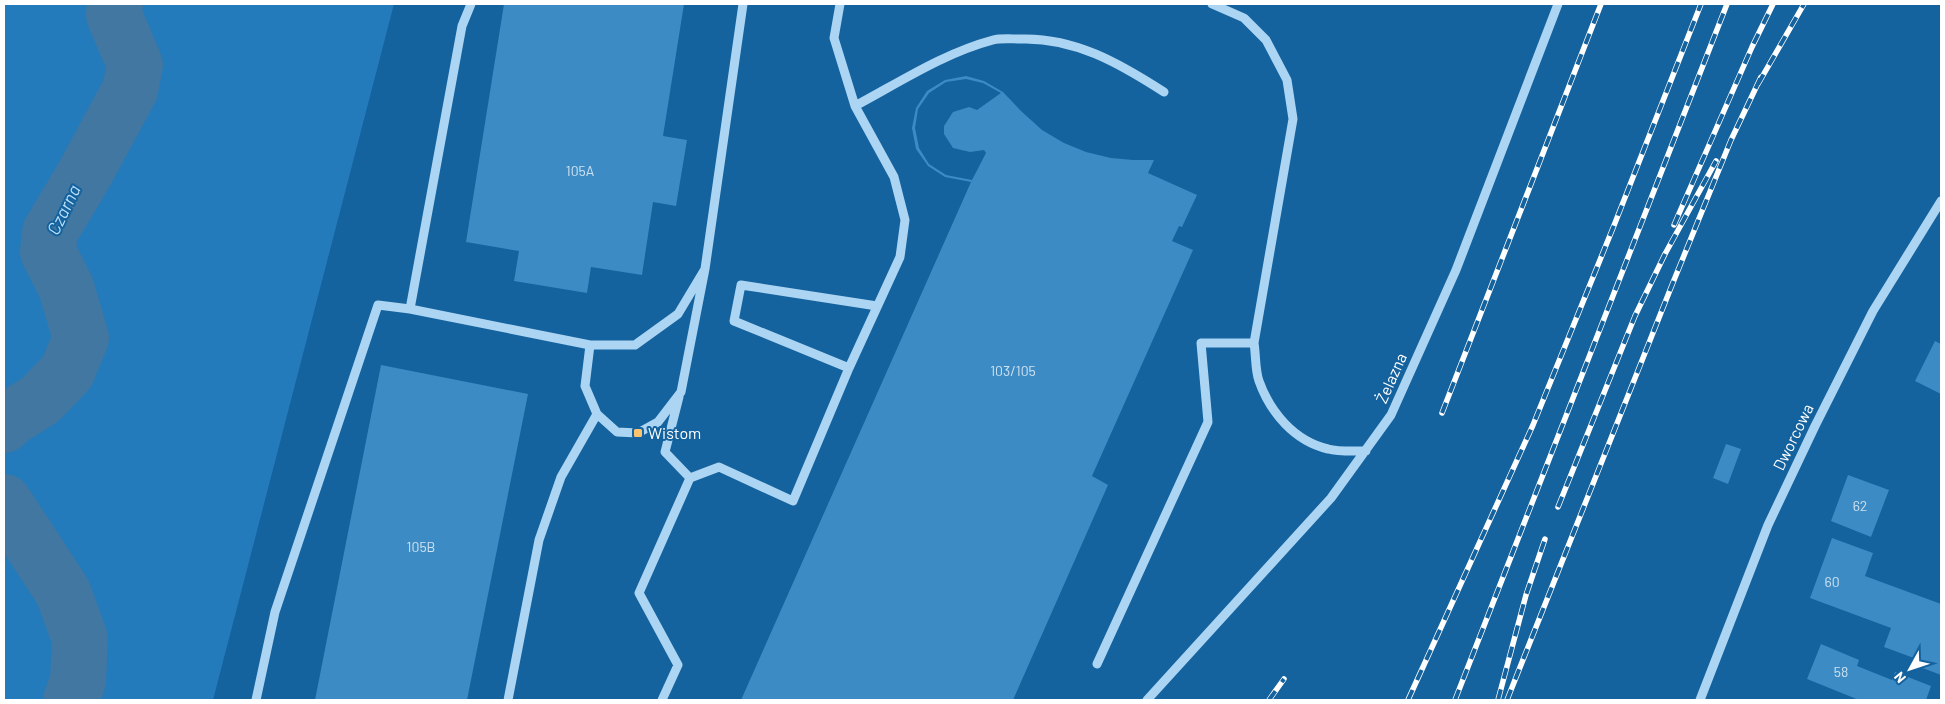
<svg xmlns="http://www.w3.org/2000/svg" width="1945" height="704" viewBox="0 0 1945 704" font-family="Barlow,sans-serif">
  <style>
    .green { fill: #247bbb }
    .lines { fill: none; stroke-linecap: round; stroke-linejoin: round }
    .river { stroke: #4177a0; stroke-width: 56 }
    .building { fill: #3d8bc4; fill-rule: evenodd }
    .minor { stroke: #acd5f3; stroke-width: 9 }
    .rail-casing { stroke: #fff; stroke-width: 5.5 }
    .rail { stroke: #14629e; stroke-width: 4; stroke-dasharray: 11; stroke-linecap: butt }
    .poi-dot { fill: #ffc36e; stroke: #14629e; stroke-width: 2 }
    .labels { text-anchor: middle; stroke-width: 4; stroke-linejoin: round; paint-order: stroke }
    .number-label { font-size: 14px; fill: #cee2f0 }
    .street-label { font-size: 16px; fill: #fff; stroke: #14629e }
    .poi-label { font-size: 16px; fill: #fff; stroke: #14629e; text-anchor: start }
    .water-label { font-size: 18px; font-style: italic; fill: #b9dffa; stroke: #14629e }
  </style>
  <rect width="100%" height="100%" fill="#14629e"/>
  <path class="green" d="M4,4h390l-181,696h-209z"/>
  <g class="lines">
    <path class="river" d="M4,425l4,-5 32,-20 27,-28 14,-34 -15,-51 -18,-35 2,-20 34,-57 46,-85 5,-25 -21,-50 1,-11
      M4,502l59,90 17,47 -2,42 -7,19"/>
  </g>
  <path class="building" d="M504,4h180l-21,132 24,4 -11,66 -23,-4 -11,73 -51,-8 -4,26 -73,-12 5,-30 -53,-9z
    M966,76l18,5 19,11 18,19 21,19 22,13 22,9 25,6 22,2h21l-6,13 49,22 -15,32 -3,-1 -7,15 21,9 -101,226 16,9 -95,215h-272l230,-518 -26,-5 -17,-11 -12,-17 -4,-21 4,-20 11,-17 18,-11zM966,79l17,4 18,10 -24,17 -8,-3 -16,5 -9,14v8l9,14 17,4 14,-2 2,3 -14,27 -26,-5 -17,-11 -10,-16 -4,-20 3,-19 11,-16 17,-11z
    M1935,341l6,3v50l-26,-13z
    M381,365l147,29 -61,306h-152z
    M1726,444l15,5 -13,35 -15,-6z
    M1848,475l41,15 -18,47 -40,-16z
    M1832,538l41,15 -8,23 76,28v71l-21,-8 2,-6 -38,-14 7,-19 -81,-30z
    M1821,644l38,16 -2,6 35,14 3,-8 36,14 -5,14h-67l-52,-21z"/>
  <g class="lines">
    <path class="minor" d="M1212,4l32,14 22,22 21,40 6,39 -39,224c2,12 1,27 5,38 11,31 35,60 69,68 11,3 26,2 38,2
      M855,106c45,-24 89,-53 138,-66 8,-2 18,-1 27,-1 54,-2 99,24 144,53
      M410,309l52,-283 9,-22
      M590,345l-5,41 12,28 20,18 21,1 20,-11 23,-30 24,-123 38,-265
      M849,368l-115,-47 7,-36 136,21
      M690,478l29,-11 74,34 56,-133 51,-111 5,-37 -11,-43 -39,-71 -21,-68 6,-34
      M1097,664l111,-242 -7,-79h53
      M256,700l19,-88 103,-307 32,4 180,36h45l43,-31 27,-45
      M508,700l31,-160 22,-63 36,-63
      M662,700l16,-35 -39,-72 51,-115 -25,-26 14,-55
      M1147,700l184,-202 60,-83 65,-145 102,-266
      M1700,700l68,-175 47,-99 58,-115 68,-110"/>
    <defs>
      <path id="rail" d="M1758,84l46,-80
        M1674,225l78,-178 21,-43
        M1442,413l159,-409
        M1558,507l77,-191 30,-62 51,-93
        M1269,700l15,-21
        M1408,700l125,-275 82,-202 86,-219
        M1455,700l272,-696
        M1498,700l28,-105 19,-56
        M1507,700l165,-415 59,-145 30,-63"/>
    </defs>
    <use href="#rail" class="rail-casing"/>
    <use href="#rail" class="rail"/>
  </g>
  <rect class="poi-dot" x="633" y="428" width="10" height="10" rx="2.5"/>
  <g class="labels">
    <g class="number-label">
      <text x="580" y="176">105A</text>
      <text x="1013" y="376">103/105</text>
      <text x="1860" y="511">62</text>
      <text x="421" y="552">105B</text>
      <text x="1832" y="587">60</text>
      <text x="1841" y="677">58</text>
    </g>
    <g class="street-label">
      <text transform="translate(1391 378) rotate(-66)" y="6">Żelazna</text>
      <text transform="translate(1793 437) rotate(-64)" y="6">Dworcowa</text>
    </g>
    <g class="poi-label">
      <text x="648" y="439">Wistom</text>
    </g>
    <g class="water-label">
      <text transform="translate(64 210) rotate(-64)" y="6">Czarna</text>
    </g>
  </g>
  <rect width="1945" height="704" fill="none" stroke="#ffffff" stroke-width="10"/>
  <g transform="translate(1910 669) rotate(230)" stroke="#14629e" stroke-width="4" paint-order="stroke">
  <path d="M0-4L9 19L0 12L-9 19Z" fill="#ffffff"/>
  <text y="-8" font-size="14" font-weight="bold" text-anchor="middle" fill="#ffffff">N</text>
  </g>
</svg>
